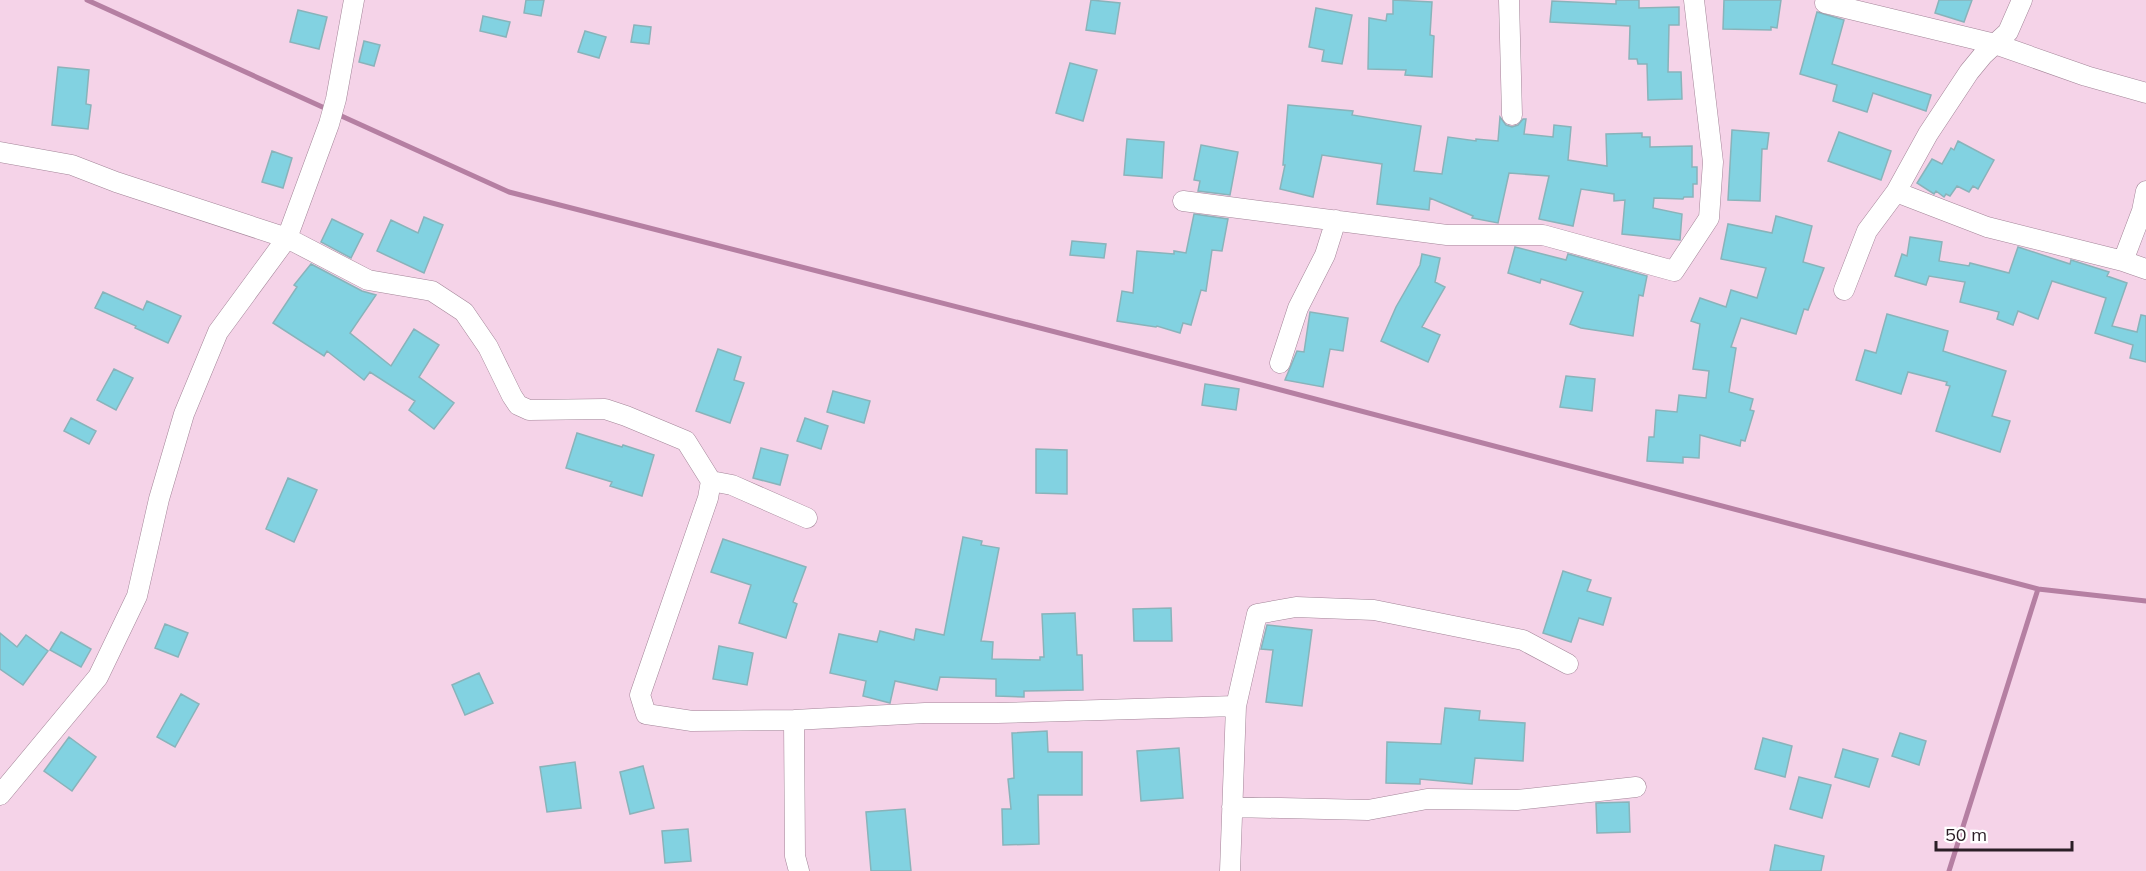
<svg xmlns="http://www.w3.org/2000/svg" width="2146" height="871" viewBox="0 0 2146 871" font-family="Mulish,sans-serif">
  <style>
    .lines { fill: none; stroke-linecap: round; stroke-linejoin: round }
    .stream { stroke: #b57fa2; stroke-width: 5 }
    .building { fill: #82d2e1; stroke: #89b3ba; stroke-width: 1.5 }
    .minor-casing { stroke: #a38598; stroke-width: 21 }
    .minor { stroke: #fff; stroke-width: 20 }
  </style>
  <rect width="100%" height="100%" fill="#f5d3e8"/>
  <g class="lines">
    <path class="stream" d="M87,0l242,110
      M337,114l172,78 753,193 776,204 108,12
      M1949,871l89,-282"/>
  </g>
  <path class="building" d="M526,0h18l-3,16 -17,-3z
    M1091,0l29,3 -5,31 -29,-4z
    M1393,0l39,2 -2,33 4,1 -2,41 -27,-2 1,-5 -38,-1 1,-51 17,3 1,-7h6z
    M1616,0h23v8l40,-1v18h-10l-1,47h13l1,27 -34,1 -1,-36h-9l-1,-5h-8l1,-33 -80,-4 2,-21 64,3z
    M1724,0h57l-4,28 -6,-1v3l-48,-1z
    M1939,0h33l-8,22 -29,-9z
    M1316,8l36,7 -10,49 -20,-3 2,-11 -15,-3z
    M298,10l29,7 -8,32 -29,-7z
    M1817,12l27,8 -12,44 99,31 -5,16 -53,-18 -6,19 -34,-11 4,-16 -37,-11z
    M483,16l27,6 -4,15 -26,-6z
    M634,25l17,2 -2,17 -18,-2z
    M585,31l21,6 -7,21 -21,-6z
    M364,41l16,4 -6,21 -15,-4z
    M1070,63l27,7 -14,51 -27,-8z
    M58,67l31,3 -3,34 5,1 -3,24 -36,-4z
    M1288,105l65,6 -1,4 69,11 -7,45 28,3 6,-37 28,4v-2l22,2 2,-24 6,8 6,2 6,-2 5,-6h3l-2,15 29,3 1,-12 17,2 -3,33 39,6 -1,-32 36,-1v4h8v10l42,-1v21h5v17h-4v13h-9l-1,2 -29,-1 -1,10 29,6 -2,26 -58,-6 3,-34 -11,1v-7l-33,-5 -8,37 -34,-7 10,-43 -40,-3 -11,50 -26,-5 1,-2 -43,-18 -1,12 -52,-6 5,-40 -60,-9 -9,42 -33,-8 5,-24h-2z
    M1732,130l37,3 -2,16h-5l-2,52 -32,-1z
    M1839,132l52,19 -10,29 -53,-19z
    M1127,139l37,3 -2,36 -38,-3z
    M1958,141l36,19 -16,29 -5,-3 -4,6 -12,-6 -7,10 -4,-2 -2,3 -8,-6 -2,3 -17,-11 15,-24 10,5 9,-16 3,2z
    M1201,145l37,7 -8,43 -32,-4 2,-10 -6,-1z
    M272,151l20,7 -9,30 -21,-6z
    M1194,214l34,5 -6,32 -10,-1 -6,41 -5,-1 -10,35 -8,-2 -3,10 -23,-7 -1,1 -39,-6 5,-30 11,2 4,-42 37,3v-3l12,2z
    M1776,216l36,10 -9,36 21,6 -16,42 -4,-1 -8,25 -55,-16 -10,29 5,1 -7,44 24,7 -3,11 4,1 -9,30 -4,-1 -1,6 -40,-11 -1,23 -16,-1v6l-36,-2 2,-24h5l2,-27 21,2 2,-17 27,3 3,-27 -16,-2 7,-45 -9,-3 9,-23 26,9 5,-17 26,8 9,-30 -45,-9 7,-35 44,9z
    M424,217l19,8 -19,48 -47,-22 14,-31 27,13z
    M332,219l31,15 -12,24 -30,-16z
    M1910,237l32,5 -3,19 30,5 1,-3 39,10 9,-26 52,17 1,-4 38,12 -2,4 20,7 -15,43 25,6 4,-17 5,1v46l-16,-4 3,-13 -38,-12 11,-35 -54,-17 -14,38 -20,-8 -5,14 -16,-6 2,-7 -39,-10 5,-20 -36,-6 -3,9 -31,-9 7,-22 5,2z
    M1072,241l34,3 -2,14 -34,-3z
    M1515,247l51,13 2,-6 79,22 -4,20 -4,-1 -6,41 -52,-8 -11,-4 13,-32 -42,-13 -1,4 -32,-10z
    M1422,254l18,4 -5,24 10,5 -23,40 18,8 -12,27 -47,-21 15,-34 24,-42z
    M311,264l51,27 14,4 -26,38 41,33 23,-37 25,16 -20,32 35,26 -20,26 -25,-19 6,-9 -45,-29 -6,8 -37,-29 -3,5 -51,-33 24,-36 -3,-2z
    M103,292l40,18 4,-9 34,15 -13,27 -24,-11 -9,-4 1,-2 -41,-18z
    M1310,312l38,6 -5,33 -13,-2 -7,38 -38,-7 12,-29 7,1z
    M1887,314l61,17 -5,20 63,20 -14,45 18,5 -10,31 -64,-21 14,-45 -4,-1 1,-3 -39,-10 -7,22 -45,-14 9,-30 11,3z
    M718,349l23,8 -7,23 10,3 -14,40 -34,-12z
    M114,369l19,9 -17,32 -19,-10z
    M1566,376l29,3 -3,32 -32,-4z
    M1205,384l34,5 -3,21 -34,-5z
    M833,391l37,10 -6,22 -37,-11z
    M71,418l25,13 -7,13 -25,-13z
    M805,418l23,8 -7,23 -24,-8z
    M577,433l45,14 1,-2 31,10 -12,41 -32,-10 2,-4 -46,-14z
    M761,448l27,7 -8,30 -27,-7z
    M1036,449l31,1v44l-31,-1z
    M288,478l29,12 -23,52 -28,-13z
    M963,537l19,4 -1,4 18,3 -18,93 12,1 -1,17 48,1v-3h4l-2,-43 33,-1 2,42h5l1,35 -59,1v6l-28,-1v-17l-56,-2 -3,13 -42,-9 -5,22 -27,-7 3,-15 -36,-8 9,-39 38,8 3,-11 34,9 2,-11 28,6z
    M723,539l83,28 -13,35 4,2 -11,34 -47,-15 12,-38 -40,-13z
    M1563,571l28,9 -4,11 24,7 -8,27 -24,-7 -8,24 -28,-9z
    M1171,608l1,33h-38l-1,-32z
    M165,624l23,9 -10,24 -23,-9z
    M1267,625l45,5 -10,76 -36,-4 7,-52 -12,-1z
    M61,632l30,17 -10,18 -31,-17z
    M0,633l17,14 9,-12 22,16 -25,34 -23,-16z
    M719,646l34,7 -6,32 -34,-6z
    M479,673l14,30 -28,12 -13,-30z
    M181,694l18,10 -24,43 -18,-10z
    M1445,708l35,3 -1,9 46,3 -2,38 -48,-3 -3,26 -52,-5v5l-34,-1 1,-41 54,2z
    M1047,731l1,21h34v43h-44l1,49 -36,1 -1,-36h9l-3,-30 6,-1 -2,-45z
    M1900,733l26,8 -7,24 -27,-9z
    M69,737l27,20 -24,34 -28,-20z
    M1763,738l29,8 -7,31 -30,-8z
    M1179,748l4,50 -42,3 -4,-50z
    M1843,749l35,10 -9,28 -34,-10z
    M575,762l6,46 -34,4 -7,-45z
    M643,766l11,42 -24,6 -10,-42z
    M1799,777l32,8 -9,33 -32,-9z
    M1629,802l1,30 -33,1 -1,-30z
    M905,809l6,62h-40l-5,-59z
    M688,829l3,32 -26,2 -3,-32z
    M1775,845l49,11 -3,15h-51z"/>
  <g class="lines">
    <defs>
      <path id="minor" d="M1509,0l3,115
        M1825,3l170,41 91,32 60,17
        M0,152l72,13 44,17 171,56 81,42 64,11 32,21 24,35 24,49 6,9 11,5 76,-1 21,7 60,25 25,40 21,4 75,33
        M1896,192l32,-58 41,-62 14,-17 25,-23 14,-32
        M1183,201l264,34h96l131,36 35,-53 4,-56 -19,-162
        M2123,261l19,-50 4,-20
        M1844,290l23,-59 29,-39 91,35 136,34 23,8
        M1280,363l18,-55 27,-53 11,-35
        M711,481l-3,17 -68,197 6,19 46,7 102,-1 131,-7h72l239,-7
        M794,720l1,136 4,15
        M0,795l98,-118 39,-81 22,-97 25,-85 34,-82 69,-94 42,-114 7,-25 18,-99
        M1232,807l136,3 59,-11 90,1 119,-13
        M1230,871l6,-165 21,-92 39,-7 78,3 149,30 45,24"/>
    </defs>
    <use href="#minor" class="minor-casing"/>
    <use href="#minor" class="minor"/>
  </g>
  <path d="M1936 841v9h136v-9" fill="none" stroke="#2b1e26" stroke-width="3"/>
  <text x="1945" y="841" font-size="18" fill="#2b1e26" stroke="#ffffff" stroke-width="4.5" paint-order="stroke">50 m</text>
</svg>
